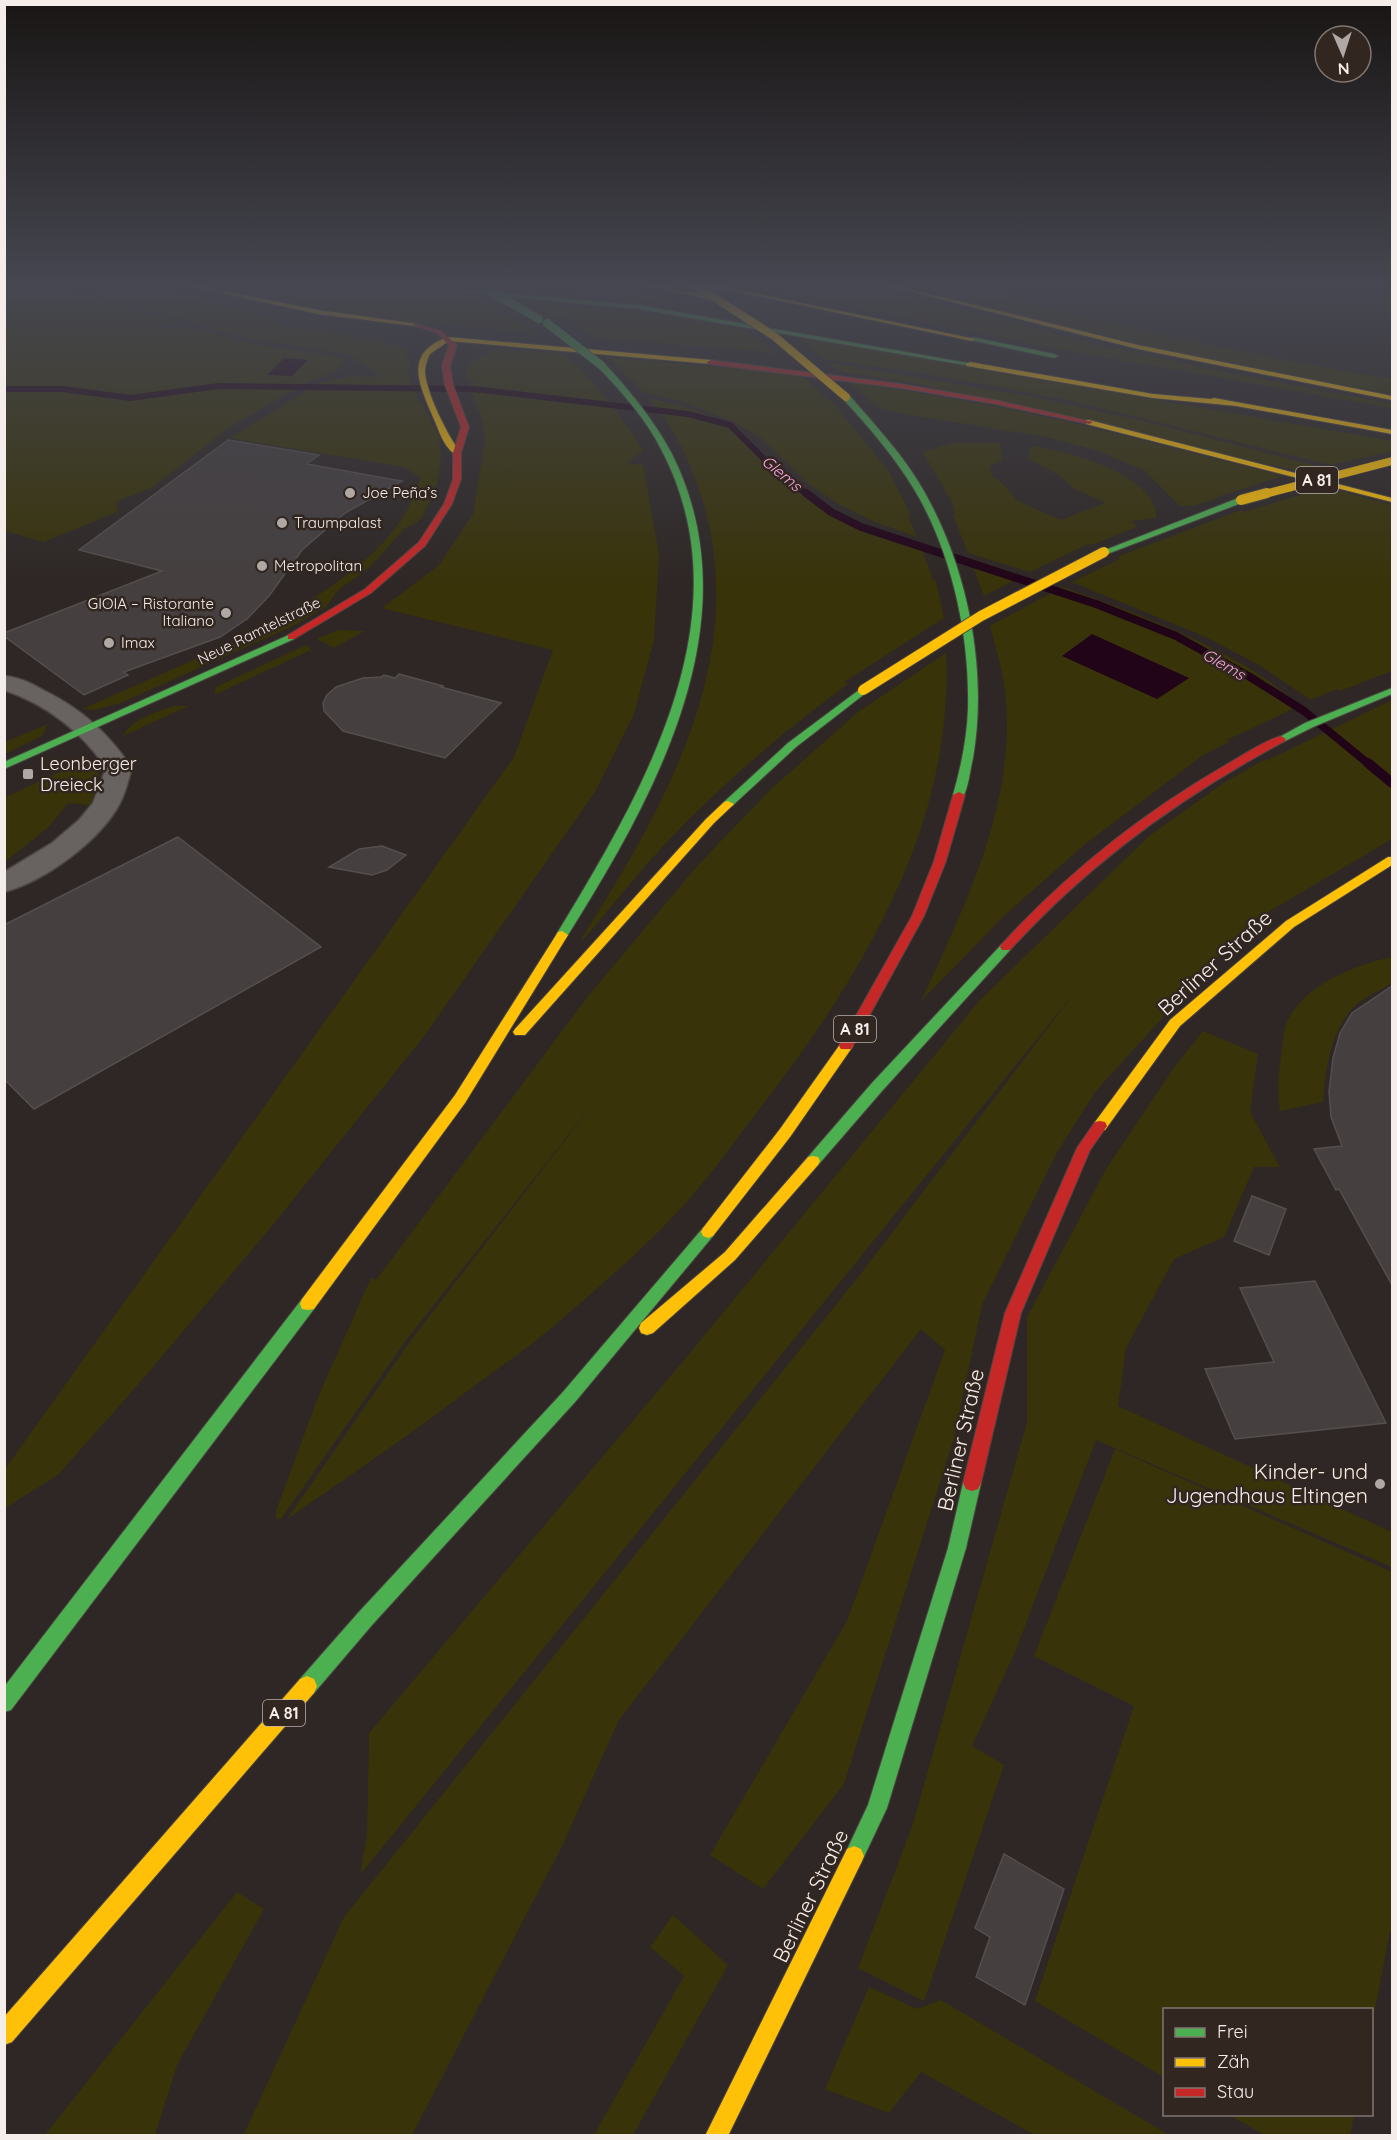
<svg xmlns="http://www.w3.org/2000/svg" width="1397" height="2140" viewBox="0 0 1397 2140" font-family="Quicksand,sans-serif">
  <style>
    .green { fill: #383309 }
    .water { fill: #210418 }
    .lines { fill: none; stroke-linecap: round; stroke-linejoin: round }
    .stream-far2 { stroke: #210418; stroke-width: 6 }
    .stream-far1 { stroke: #210418; stroke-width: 8 }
    .stream { stroke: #210418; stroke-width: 10 }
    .building { fill: #453f3f; stroke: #544e4d; stroke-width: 1.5 }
    .street-casing { stroke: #4b4543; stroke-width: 3 }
    .fast-casing { stroke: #4b4543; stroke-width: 2 }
    .slow-casing { stroke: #4b4543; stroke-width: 2 }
    .jam-casing { stroke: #4b4543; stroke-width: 2 }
    .street { fill: #686260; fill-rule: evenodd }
    .fast { fill: #4caf50; fill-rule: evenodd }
    .slow { fill: #ffc107; fill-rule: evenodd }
    .jam { fill: #c62828; fill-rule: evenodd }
    .fast-bridge-casing { stroke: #4b4543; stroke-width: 9; stroke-linecap: butt }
    .slow-bridge-far1-casing { stroke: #4b4543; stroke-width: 9; stroke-linecap: butt }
    .slow-bridge-casing { stroke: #4b4543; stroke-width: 12; stroke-linecap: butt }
    .fast-bridge { stroke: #4caf50; stroke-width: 8 }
    .slow-bridge-far1 { stroke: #ffc107; stroke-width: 8 }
    .slow-bridge { stroke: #ffc107; stroke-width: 10 }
    .poi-dot { fill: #afa8a4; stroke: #322621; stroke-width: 2 }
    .labels { text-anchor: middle; stroke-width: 5; stroke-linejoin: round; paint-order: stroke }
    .far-poi-label { font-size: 15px; fill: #f5ede9; stroke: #322621; text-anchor: start }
    .far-street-label { font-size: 15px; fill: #f5ede9; stroke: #322621 }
    .far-water-label { font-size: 16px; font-style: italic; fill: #f7a3da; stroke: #322621 }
    .shield { fill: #322621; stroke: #bab1ad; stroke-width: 1.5 }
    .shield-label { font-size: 16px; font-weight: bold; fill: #f5ede9 }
    .poi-label { font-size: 18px; fill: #f5ede9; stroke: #322621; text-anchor: start }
    .near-street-label { font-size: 21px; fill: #f5ede9; stroke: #322621 }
    .near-poi-label { font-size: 21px; fill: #f5ede9; stroke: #322621; text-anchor: end }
  </style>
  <rect width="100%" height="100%" fill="#2e2725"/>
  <path class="green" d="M4,285h49l124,37 -6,3h-26l-1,2 54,2 58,16 78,11 9,3 2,4 -7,6 -38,17 -72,42 -75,59 -37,15 3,9 -75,31 -39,-11z
    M68,285h90l123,38 1,4h16l83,14 13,3 15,9 -5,1 6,9 -2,11 10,28h3l18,34 2,23 -4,24 -13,31 -6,8 -13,6 -36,40 -31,22 -12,17 -33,19 -172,77 -27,7 -12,-1 231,-102 -6,-5c36,-22 81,-55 101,-94 5,-9 8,-20 13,-30l-17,-11 -174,-29 91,-56 33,-6 22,1 1,-4 -30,-19 -107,-17z
    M203,285h157l112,10 66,38 -188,-18z
    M498,285h109l95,21 11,6 -103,-16 -104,-7z
    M744,285h125l218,57 127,28 178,34v4l-340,-60z
    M901,285h123l-18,13c128,31 256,60 386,81v15c-165,-28 -329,-66 -491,-109z
    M542,305l66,4 135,20 32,24 -180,-16 -28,-19 -15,-2 -14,-9z
    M796,337l596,104v10l-61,14 -259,-64 -150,-28 -99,-14z
    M501,350l63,4c33,29 57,60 79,97l-17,12 17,2 16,89 -5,86 -20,74 -39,78 -170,243 -153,191 -130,154 -84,95 -53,33v-39l509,-712 39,-107 -171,-42 57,-43 34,-51 12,-74 -3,-21 -14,-35 9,-3 -9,-1 -2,-8c7,-14 21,-19 35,-22z
    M608,357l194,18 25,24 4,1 57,70 23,45 -3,1 9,21 -42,-15 -35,-17 -31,-21 -48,-46 -25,-15 -58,-23 -34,-7z
    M829,363l205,34 109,24 177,46 -17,5 -384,-88 -82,-13z
    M848,381l147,25 82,18 206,52 -69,22 3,1 -25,7h-12l-35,-35 -46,-20 -53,-14 -153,-25 -18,-6z
    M649,398l39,10 43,16 -42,-11 -31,-3z
    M660,411l29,3 40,12 43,43 39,31 49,28 62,21 11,31 3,1 8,37 -100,64 4,2c-66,48 -127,101 -183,160 -29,31 -55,65 -83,97l-1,-2c95,-149 188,-315 100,-493 -6,-12 -14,-23 -21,-35z
    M953,443h47l2,18 -12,5 2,10 10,7 16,18 43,19 44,-17 -32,-15 -13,-13 -32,-16 3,-13c34,4 128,29 125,72l-25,3 6,6 -45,18 -4,-1 -58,28 -62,-19 -15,-38 2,-2 -3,-11 -29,-50z
    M1326,487l66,18v166l-52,20 -3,-2 -26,11 -52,-35 -53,-28 -134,-55 48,-23 -3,-2 124,-47 3,2z
    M970,559l53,17 -39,20z
    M1062,587c61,21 122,44 178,76 22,12 41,28 61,42l-74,35 2,2 -27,14 -118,89 -78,69 -85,87c43,-93 93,-193 85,-299 -1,-26 -10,-52 -16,-76z
    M338,630l27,1 -31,17 -17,-9z
    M306,645l5,5 -97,45 2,-8z
    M946,653c9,179 -93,337 -199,472 -18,24 -36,49 -56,72 -42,48 -93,91 -141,132 -23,20 -49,37 -73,55 -62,47 -126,91 -190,135l124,-179 189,-245 -193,244 -126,180 -5,-1v-7l42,-114 53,-119 5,2 213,-285 109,-130 72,-75 88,-78z
    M1392,700v139l-144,85 -153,168 -40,64 -73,149 -28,133 -110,346 -81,105 -53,-34 137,-234 98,-271 -24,-21 -302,391 -57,126 -150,289 -169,1 101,-219 515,-641 216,-284 -715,883 7,-40 2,-102 321,-380 289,-352 170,-165 76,-54 39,-22 2,1z
    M174,706h15l-66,30c7,-16 35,-25 51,-30z
    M48,724l-6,12 -37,18v-12z
    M86,760l12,7 1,14 -9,24 -22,-2 -18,23 -45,36v-65z
    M1392,957v26c-11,7 -26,13 -36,22 -26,24 -30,64 -33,97l-43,9c-3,-18 -2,-36 1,-55 2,-10 2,-23 5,-32 17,-39 68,-59 106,-67z
    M1203,1031l55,23 -8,58 30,55h-26l-30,70 -50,22 -48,89 -8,58 274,126v35l-296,-127 -81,212 -43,94 32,19 -80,236 -66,-33 54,-141 115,-405v-105l79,-148 70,-104z
    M1115,1449l277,123v360l-2,-1 -18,95v-16h-208v67l-129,-76 99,-295 -100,-50z
    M237,1892l27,17 -87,156 -22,70h-110z
    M673,1915l55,50 -95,170h-39l90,-159 -34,-29z
    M869,1987l48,22 24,-9 228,135h-134l-114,-63 -32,41 -64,-24z
    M1229,2115h125l-4,21 -85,-1z"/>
  <path class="water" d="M284,358l24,2 -16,16 -25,-1z
    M1092,634l97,44 -32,21 -95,-43z"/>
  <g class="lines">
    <path class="stream-far2" d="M4,389h59l67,9 89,-12 254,3 215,25 42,11 43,43 35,27"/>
    <path class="stream-far1" d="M806,493l25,19 30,15 235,77 80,32 74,41 54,34 66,54"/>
    <path class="stream" d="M1368,763l24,20"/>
  </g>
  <path class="building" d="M228,440l91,15 -12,9 95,17 -57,32 -43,37 -33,46 -22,23 -27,18 -96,35 4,3 -44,20 -80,-59v-3l158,-62 -83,-21z
    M399,674l44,12 -2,1 60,16 -56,55 -102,-27 -19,-20 -1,-8 4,-8 9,-8 27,-9 18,-1 3,-2 11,3z
    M178,837l143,110 -287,162 -30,-30v-154z
    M382,846l24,9 -19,15 -15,5 -43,-8 30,-18z
    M1392,986v299l-53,-96 -3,1 -22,-41 28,-3 -11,-29 -2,-26 4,-33 7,-25 12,-20z
    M1252,1196l34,13 -17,46 -35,-14z
    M1315,1281l71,142 -151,16 -30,-70 69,-7 -34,-74z
    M1004,1854l60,35 -39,116 -49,-28 14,-40 -15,-9z"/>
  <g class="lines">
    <defs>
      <path id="street" d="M4,676c15,1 27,7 39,14 39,19 65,43 89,78 -4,12 -6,24 -12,35 -19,37 -76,79 -116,89v-20l48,-29 27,-23 14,-17 13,-35c-24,-36 -60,-64 -102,-78z"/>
      <path id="fast" d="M385,285h21l232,20 336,59 -4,2 -332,-57z
        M972,337l82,17 4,2 -4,2 -84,-18z
        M598,363h6c26,28 50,57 68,91 83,166 -18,344 -106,484l-4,1 -6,-4c89,-146 197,-328 99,-497 -16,-27 -36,-49 -57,-71z
        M843,395h6c27,31 56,62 76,98 43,77 63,177 48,265 -3,12 -4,28 -10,39l-4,1 -6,-3c8,-28 14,-57 15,-86 2,-73 -16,-157 -54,-220 -20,-33 -45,-62 -71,-90z
        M1241,497l4,3 -1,2 -137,52 -7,-2z
        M291,634l3,1v4l-290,130v-7z
        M863,687l5,3 -1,2 -71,55 -64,59h-8v-4l64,-59z
        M1392,688v6l-79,33 -28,14 -4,1 -5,-3 29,-16z
        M1006,943l4,1 2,3 -2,3 -128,141 -64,74h-10l-2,-4 2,-4 64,-74 130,-139z
        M708,1226l5,2 2,4 -2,4 -138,166 -203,223 -58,68 -7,3 -7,-3 -3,-7 3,-7 58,-66 205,-221 140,-164z
        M308,1298l6,1 2,5 -2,5 -303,401 -7,2v-25l298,-388z
        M972,1475l6,2 3,6 -15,65 -79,260 -26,55 -7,3 -7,-3 -3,-7 24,-51 80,-257 15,-65 3,-6z"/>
      <path id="slow" d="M184,285h11l123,25 100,14 -3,2 -97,-12z
        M647,285h10l66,15 -3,2z
        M704,285h11l260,54 -3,2z
        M884,285h9l245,60 254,51v4l-254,-51z
        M448,337l263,23 4,2 -4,2 -262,-23 -19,13c-3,6 -5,12 -5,18 1,20 23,65 36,81l-4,2c-13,-6 -18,-25 -24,-38 -14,-33 -30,-64 15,-80z
        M970,362l183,32 58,5 3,-1 178,32v4l-156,-28 -83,-8 -186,-32 -1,-2z
        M1089,420l303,78v4l-306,-78v-4z
        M728,801l6,3 -2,2 -18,17 -189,212h-10l-2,-3 2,-3 191,-210 18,-17z
        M1388,857h4v8l-98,62 -114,99 -75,104h-10l-2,-4 2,-4 75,-102 116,-99z
        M562,931l6,4 -103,168 -151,206 -6,1 -6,-1 -2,-5 2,-5 153,-204 103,-163z
        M846,1041l7,5 -2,3 -61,88 -77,99 -5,2 -5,-2 -2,-4 2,-4 77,-99 61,-86z
        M813,1156l5,1 2,4 -2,4 -83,95 -82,73 -6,2 -6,-2 -2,-5 2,-5 84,-71 83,-95z
        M307,1676l7,3 3,7 -3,7 -302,349 -8,3v-28l296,-338z
        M854,1846l7,3 3,7 -3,7 -133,273h-23l142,-287z"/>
      <path id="jam" d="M413,323l28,8 16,14 -7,21 3,19 16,42 -8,26v26l-9,25 -27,42 -54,47 -77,46h-6v-4l77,-46 54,-47 25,-38 9,-25v-26l8,-26 -16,-42 -3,-19 7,-21 -12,-12 -24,-8z
        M711,360l190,24 94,16 98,22 -4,2 -94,-20 -94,-16 -193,-24 -1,-2z
        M1281,736l5,3 -1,2c-103,55 -196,122 -275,209h-8l-2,-3 2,-3c64,-70 139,-130 222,-178 18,-10 37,-24 57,-30z
        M959,792l6,3 -19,66 -22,55 -73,133h-10l-2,-3 73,-130 22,-55 19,-66z
        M1100,1121l5,1 2,4 -17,24 -69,163 -40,170 -3,6 -6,2 -6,-2 -3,-6 42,-170 72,-165 18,-26z"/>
    </defs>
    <use href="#street" class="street-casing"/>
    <use href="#fast" class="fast-casing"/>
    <use href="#slow" class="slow-casing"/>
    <use href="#jam" class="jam-casing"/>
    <use href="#street" class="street"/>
    <use href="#fast" class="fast"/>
    <use href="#slow" class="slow"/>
    <use href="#jam" class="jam"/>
    <defs>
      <path id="fast-bridge" d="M479,285l60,34
        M547,323l54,42"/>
      <path id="slow-bridge-far1" d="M695,285l79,51 72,61
        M1261,495l131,-34"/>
      <path id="slow-bridge" d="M1241,500l26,-7
        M863,690l118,-74 123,-64"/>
    </defs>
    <use href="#fast-bridge" class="fast-bridge-casing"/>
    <use href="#slow-bridge-far1" class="slow-bridge-far1-casing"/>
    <use href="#slow-bridge" class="slow-bridge-casing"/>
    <use href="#fast-bridge" class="fast-bridge"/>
    <use href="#slow-bridge-far1" class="slow-bridge-far1"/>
    <use href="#slow-bridge" class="slow-bridge"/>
  </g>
  <linearGradient id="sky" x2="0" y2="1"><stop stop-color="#191514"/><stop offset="0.49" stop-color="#464751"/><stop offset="1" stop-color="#464751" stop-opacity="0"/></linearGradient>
  <rect width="1397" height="584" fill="url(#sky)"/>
  <g class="poi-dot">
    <circle cx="350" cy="493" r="6"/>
    <circle cx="282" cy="523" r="6"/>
    <circle cx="262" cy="566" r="6"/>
    <circle cx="226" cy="613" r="6"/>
    <circle cx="109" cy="643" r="6"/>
    <rect x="22" y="768" width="12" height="12" rx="3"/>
    <circle cx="1380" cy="1484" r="6"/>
  </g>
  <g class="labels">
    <g class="far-poi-label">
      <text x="362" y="498">Joe Peña’s</text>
      <text x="294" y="528">Traumpalast</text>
      <text x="274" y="571">Metropolitan</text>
      <text x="214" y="609" text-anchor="end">GIOIA – Ristorante<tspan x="214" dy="17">Italiano</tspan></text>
      <text x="121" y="648">Imax</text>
    </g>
    <g class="far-street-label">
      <text transform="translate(259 631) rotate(-26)" y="5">Neue Ramtelstraße</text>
    </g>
    <g class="far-water-label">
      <text transform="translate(782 473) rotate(40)" y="6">Glems</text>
      <text transform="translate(1224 664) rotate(30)" y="6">Glems</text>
    </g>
    <g class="shield">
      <rect x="1296" y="467" width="42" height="26" rx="4.5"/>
      <rect x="834" y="1016" width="42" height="26" rx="4.5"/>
      <rect x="263" y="1700" width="42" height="26" rx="4.5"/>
    </g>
    <g class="shield-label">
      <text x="1317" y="486">A 81</text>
      <text x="855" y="1035">A 81</text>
      <text x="284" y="1719">A 81</text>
    </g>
    <g class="poi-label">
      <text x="40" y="770">Leonberger<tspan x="40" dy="21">Dreieck</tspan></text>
    </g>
    <g class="near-street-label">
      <text transform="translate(1215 963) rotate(-42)" y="7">Berliner Straße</text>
      <text transform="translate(961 1440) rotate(-77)" y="7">Berliner Straße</text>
      <text transform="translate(811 1896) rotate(-64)" y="7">Berliner Straße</text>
    </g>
    <g class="near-poi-label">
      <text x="1368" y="1479">Kinder- und<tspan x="1368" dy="24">Jugendhaus Eltingen</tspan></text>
    </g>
  </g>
  <rect width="1397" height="2140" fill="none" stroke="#f5ede9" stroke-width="12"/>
  <rect x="1163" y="2008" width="210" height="108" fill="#322621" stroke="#807671" stroke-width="1.5"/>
  <rect x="1175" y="2028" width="30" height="9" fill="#4caf50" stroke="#807671" stroke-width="1.5"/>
  <text x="1217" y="2038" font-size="18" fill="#f5ede9">Frei</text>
  <rect x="1175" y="2058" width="30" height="9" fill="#ffc107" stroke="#807671" stroke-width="1.5"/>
  <text x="1217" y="2068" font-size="18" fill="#f5ede9">Zäh</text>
  <rect x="1175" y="2088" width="30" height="9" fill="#c62828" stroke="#807671" stroke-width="1.5"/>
  <text x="1217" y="2098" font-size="18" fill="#f5ede9">Stau</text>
  <g transform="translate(1343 54) rotate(177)"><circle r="28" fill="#322621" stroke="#807671" stroke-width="1.5"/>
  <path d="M0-4.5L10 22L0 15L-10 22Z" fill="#afa8a4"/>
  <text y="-9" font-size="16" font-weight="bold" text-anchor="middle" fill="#f5ede9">N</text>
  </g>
</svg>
